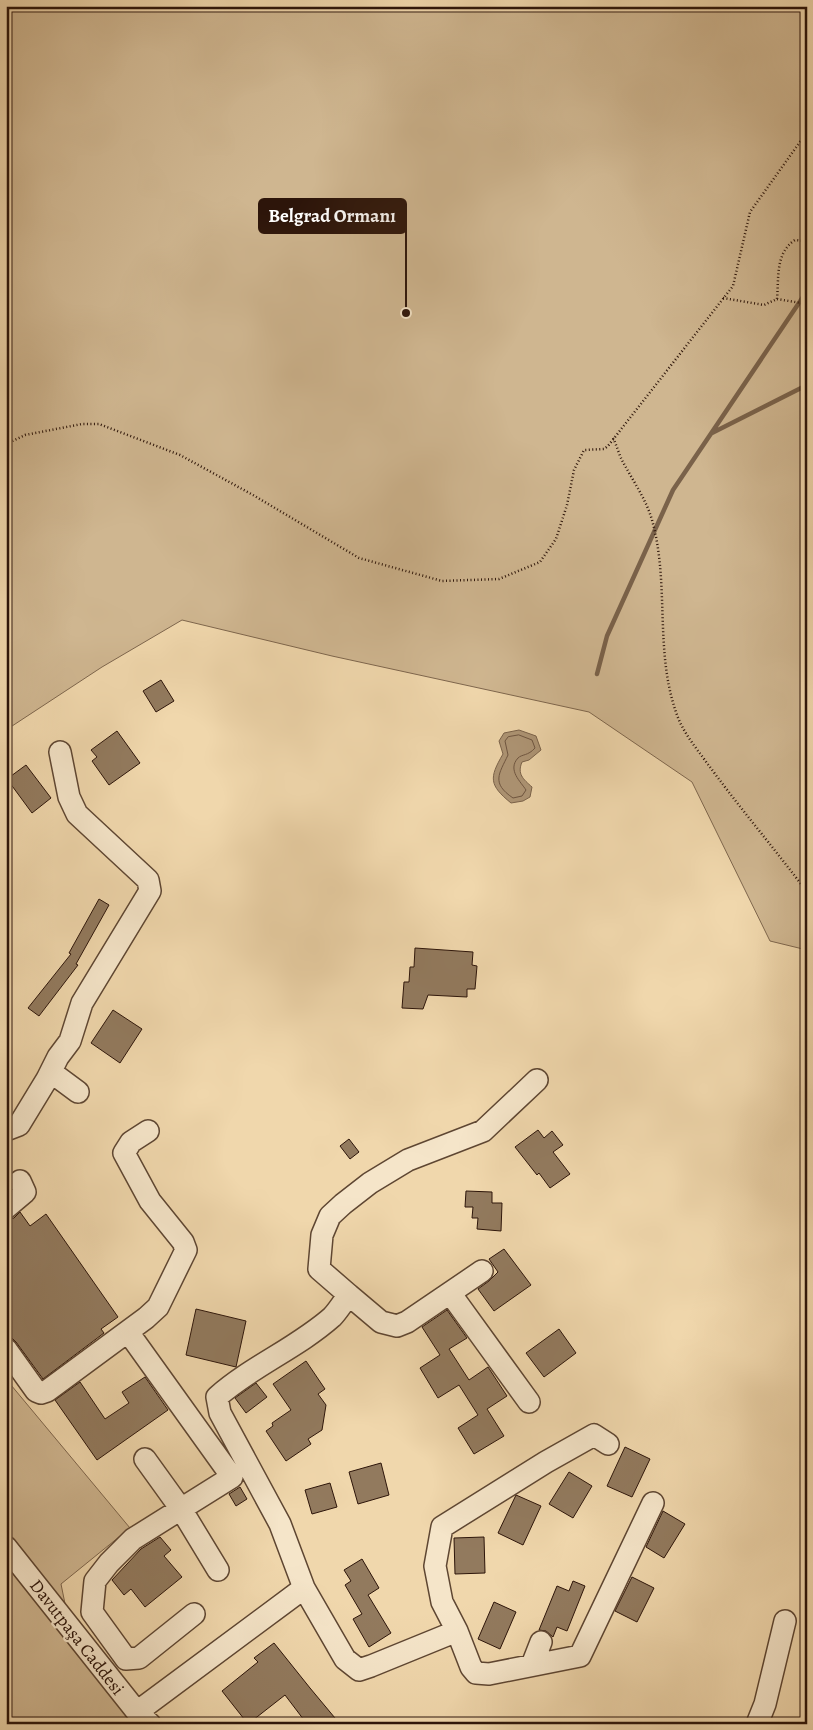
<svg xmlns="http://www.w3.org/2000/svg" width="813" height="1730" viewBox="0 0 813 1730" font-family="Alegreya,serif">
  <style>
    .green { fill: #cfb690; stroke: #7e664d }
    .water { fill: #ae9575; stroke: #7a624a }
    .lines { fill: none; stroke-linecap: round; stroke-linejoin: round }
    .shore { stroke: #6e5540; stroke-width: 1 }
    .stream { stroke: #7a624a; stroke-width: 4.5 }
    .building { fill: #927a5e; stroke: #2d150a }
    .minor-casing { stroke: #5e4632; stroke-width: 24 }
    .path { stroke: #2d150a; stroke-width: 2.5; stroke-dasharray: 1 2.5; stroke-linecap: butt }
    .minor { stroke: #f5e5c9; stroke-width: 21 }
    .labels { text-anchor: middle; stroke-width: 4.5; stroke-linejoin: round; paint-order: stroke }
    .street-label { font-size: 18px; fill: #2d150a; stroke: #f5e5c9 }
    .leader { fill: none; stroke: #2d150a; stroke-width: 2 }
    .callout-dot { fill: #2d150a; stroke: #f5e5c9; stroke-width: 2 }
    .callout { fill: #2d150a; stroke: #2d150a; stroke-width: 2 }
    .callout-label { font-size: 19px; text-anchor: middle; font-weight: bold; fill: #fff }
  </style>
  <rect width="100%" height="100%" fill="#f0d7ac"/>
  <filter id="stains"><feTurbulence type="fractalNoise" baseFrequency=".004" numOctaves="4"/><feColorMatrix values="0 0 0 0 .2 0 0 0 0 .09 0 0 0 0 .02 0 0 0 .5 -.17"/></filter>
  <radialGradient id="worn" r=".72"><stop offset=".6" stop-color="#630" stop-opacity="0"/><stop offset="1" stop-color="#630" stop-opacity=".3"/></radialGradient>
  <path class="green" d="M6,6h801v944l-37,-9 -78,-159 -103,-70 -257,-56 -150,-36 -80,47 -96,63z
    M6,1379l124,149 -69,56 13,64 60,76h-128z"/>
  <path class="water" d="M519,730l17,6 5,14 -12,10 -7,2c-5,12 1,17 10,25l-2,10 -7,4 -12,2c-22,-18 -22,-25 -8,-49l-4,-13 5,-8z"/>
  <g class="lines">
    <path class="shore" d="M519,735l13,5 3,8c-7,8 -13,6 -17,10 -11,12 3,24 8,32l-4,6 -9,2c-22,-15 -14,-24 -5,-43l-3,-14 3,-4z"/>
    <path class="stream" d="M712,433l95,-48
      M597,674l10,-38 66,-146 134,-199"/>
  </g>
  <path class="building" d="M161,680l13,21 -18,11 -13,-21z
    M117,731l23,32 -31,22 -17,-24 5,-4 -6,-7z
    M26,765l25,33 -19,15 -25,-34z
    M99,899l10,6 -33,59 2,1 -39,51 -11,-8 43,-54 -2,-1z
    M415,948l58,4 -1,13 5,1 -2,23h-8v8l-39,-2 -5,14 -21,-1 2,-26h5l1,-15h4z
    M113,1010l29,19 -22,34 -29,-20z
    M538,1130l6,8 8,-7 11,14 -10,7 17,22 -20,14 -11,-15 -2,2 -22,-28z
    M349,1139l10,13 -9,7 -10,-13z
    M466,1191l26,1v11h10l-1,28 -24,-2 1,-11h-6l1,-11h-8z
    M20,1212l10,14 16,-12 72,103 -17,12 3,4 -61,46 -27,-37 -4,-4 -6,-1v-117l8,-2z
    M504,1249l27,36 -37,26 -16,-22 11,-8 9,-9 -9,-13z
    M196,1309l50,12 -10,46 -50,-12z
    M447,1310l20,28 -18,11 20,31 19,-13 19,29 -20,13 17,27 -30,18 -16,-26 20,-13 -19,-30 -21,13 -18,-30 20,-13 -18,-28z
    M559,1329l17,24 -32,24 -18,-24z
    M306,1361l19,28 -7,5 8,11 -4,25 -14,9 3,5 -25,17 -20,-30 7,-5 -1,-3 19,-13 -18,-26z
    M145,1377l23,33 -71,50 -42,-60 25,-18 25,37 24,-16 -7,-11z
    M256,1383l11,14 -21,16 -11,-15z
    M625,1447l25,12 -18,38 -25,-11z
    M381,1463l8,32 -31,9 -9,-32z
    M569,1472l23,14 -19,32 -24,-14z
    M330,1483l7,24 -25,7 -7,-24z
    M240,1487l7,12 -11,7 -7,-12z
    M516,1495l25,11 -18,39 -25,-12z
    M663,1511l22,13 -21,34 -18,-11z
    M160,1537l11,13 -7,6 18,21 -37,30 -14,-18 -7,6 -12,-15 29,-31z
    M484,1537l1,36 -30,1 -1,-36z
    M362,1559l17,29 -11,7 23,38 -22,14 -16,-28 9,-5 -17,-29 6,-4 -7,-11z
    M632,1577l22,11 -17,34 -22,-11z
    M573,1581l12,5 -18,45 -10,-4 -4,10 -7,-6 -7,-1 18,-44 12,5z
    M494,1602l22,10 -16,37 -22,-10z
    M274,1643l36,45 30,36h-33l-22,-29 -37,29 -26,-33 36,-29 -4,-4z"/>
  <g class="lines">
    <defs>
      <path id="minor" d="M51,1072l27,20
        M537,1080l-54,51 -75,29 -38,23 -27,21 -13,12 -8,19 -3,34 30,26c-6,7 -11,16 -17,22 -35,31 -80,49 -115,80l3,16 60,111 24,64 41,71 14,11 12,-4 86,-35 -15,-29 -7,-36 7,-39 104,-65 48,-27 14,9
        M6,1130l13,-5 28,-46 11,-22 12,-16 12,-38 68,-112 -2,-11 -71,-66 -8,-17 -9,-45
        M6,1208l19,-16 -5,-11
        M450,1293l79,109
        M349,1295l32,27 16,4 10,-4 75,-51
        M128,1332l104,145 -99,62 -24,24 -14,18 -3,31 34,47 13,-1 55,-44
        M6,1349l30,42 5,2 6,-2 99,-73 12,-11 28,-57 -3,-8 -33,-41 -26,-48 7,-11 17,-11
        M145,1459l36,50 37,61
        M6,1547l131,165 13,12
        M457,1631l14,36 5,6 13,1 91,-18 73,-153
        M532,1665l9,-23
        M137,1712l167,-124
        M757,1724l8,-20 20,-83"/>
    </defs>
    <use href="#minor" class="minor-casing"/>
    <path class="path" d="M723,298l41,7 13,-6c2,-21 -2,-46 18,-59l12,1
      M777,299l30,5
      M613,438c4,8 6,17 10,24 10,19 23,37 29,58 18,64 2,132 25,195 6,17 19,33 30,48 32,44 67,85 100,129
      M6,444l19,-9 57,-11h17l81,31 73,40 106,63 83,23 57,-2 41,-17 16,-23 11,-34 7,-35 10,-20 20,-1 4,-3 125,-160 17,-74 57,-80"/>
    <use href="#minor" class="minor"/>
  </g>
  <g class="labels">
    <g class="street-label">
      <text transform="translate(77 1637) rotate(52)" y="6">Davutpaşa Caddesi</text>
    </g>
  </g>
  <path class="leader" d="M406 313L406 216"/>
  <circle class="callout-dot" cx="406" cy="313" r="5"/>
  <rect class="callout" x="259" y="199" width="147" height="34" rx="5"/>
  <g class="callout-label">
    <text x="332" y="222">Belgrad Ormanı</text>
  </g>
  <rect width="813" height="1730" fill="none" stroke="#f0d7ac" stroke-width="25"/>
  <rect x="8" y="8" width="798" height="1715" fill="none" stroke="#2d150a" stroke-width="2.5"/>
  <rect x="12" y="12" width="788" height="1705" fill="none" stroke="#2d150a"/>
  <rect width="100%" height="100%" filter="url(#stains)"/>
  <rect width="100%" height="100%" fill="url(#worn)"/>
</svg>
